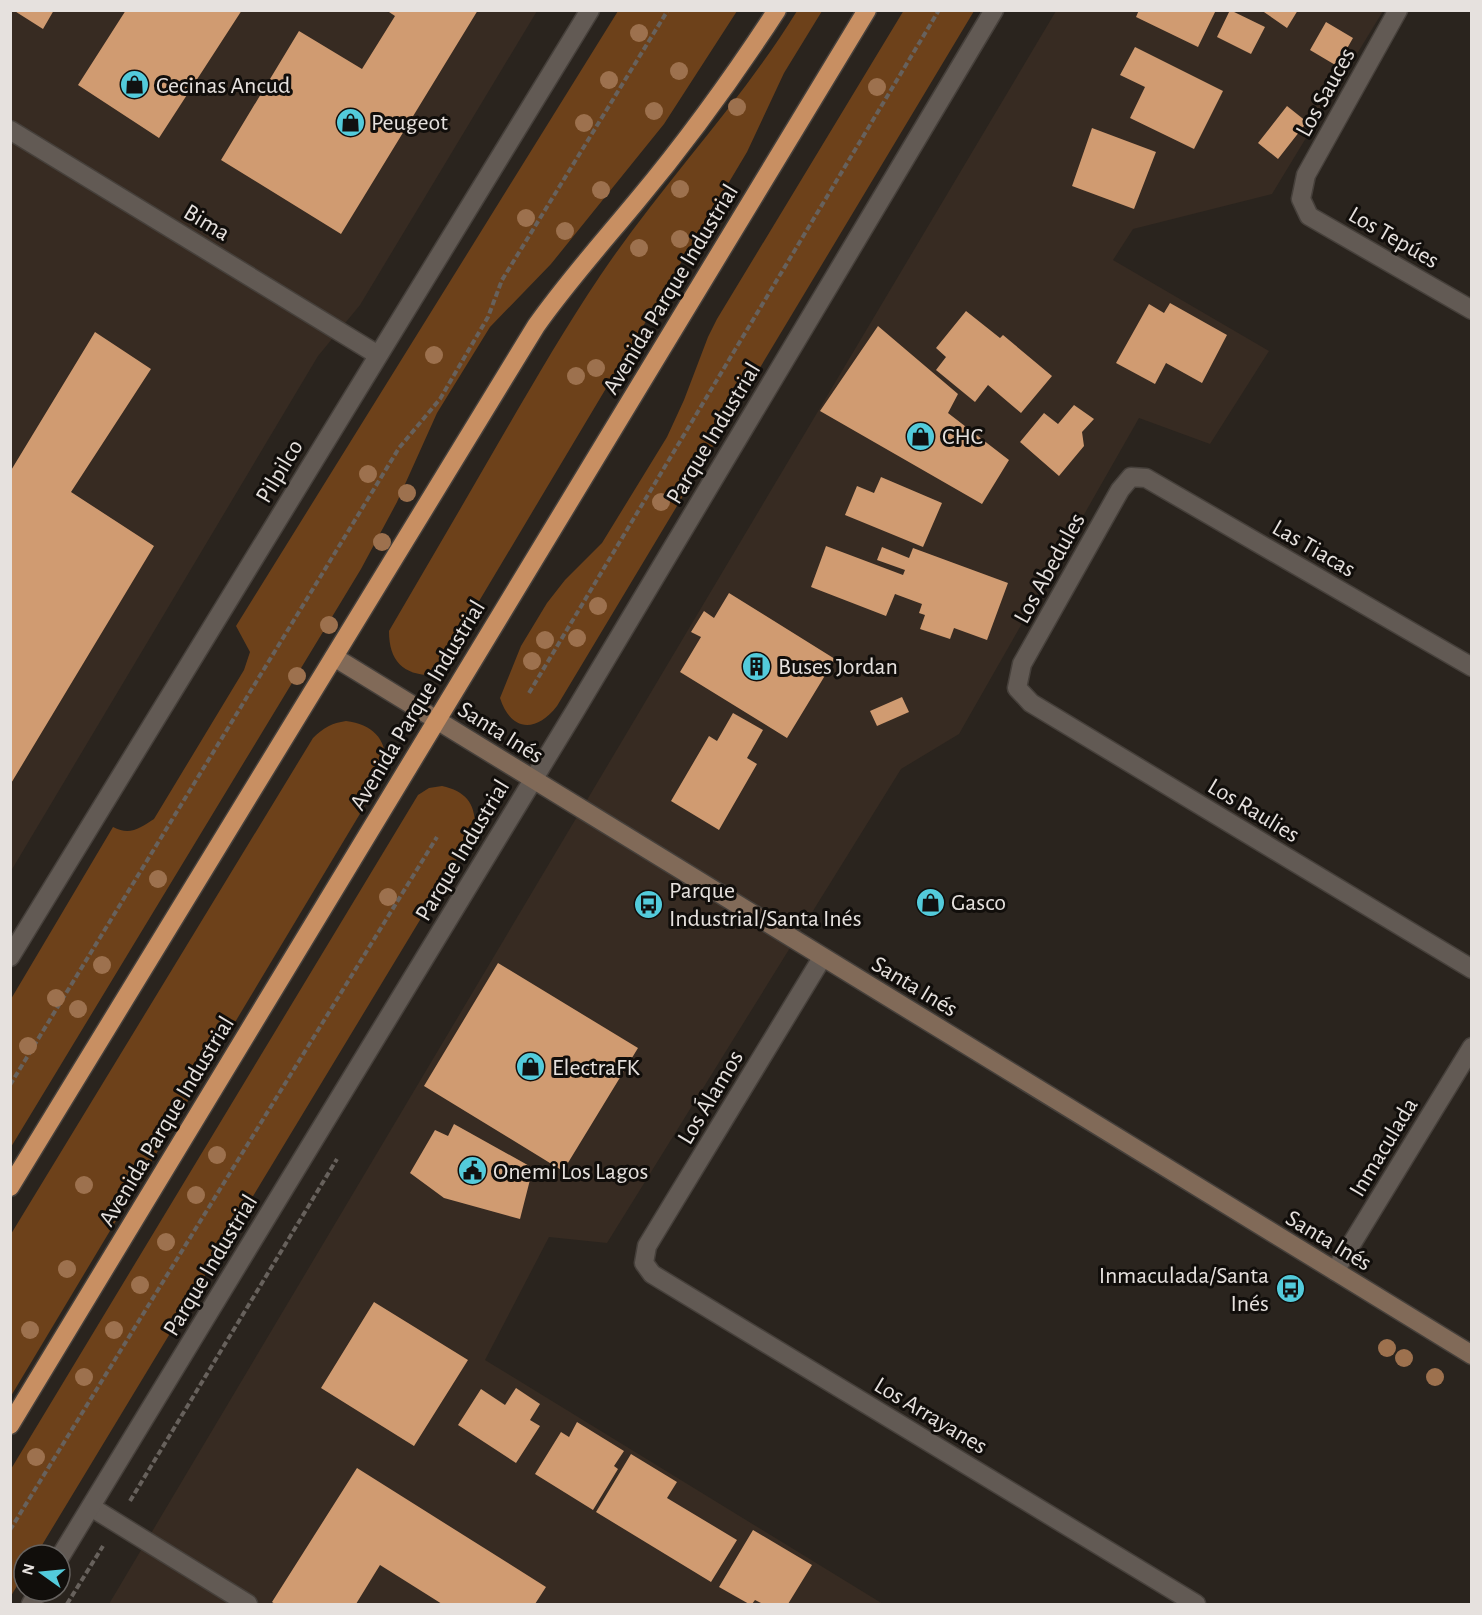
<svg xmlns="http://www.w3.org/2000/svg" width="1482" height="1615" viewBox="0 0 1482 1615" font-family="'Alegreya Sans',sans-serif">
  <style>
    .built { fill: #372b22 }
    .green { fill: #6d411a }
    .building { fill: #d09b71 }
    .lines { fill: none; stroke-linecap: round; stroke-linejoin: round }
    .lane-casing { stroke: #46403b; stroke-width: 21 }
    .street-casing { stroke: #46403b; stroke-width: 21 }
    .secondary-casing { stroke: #46403b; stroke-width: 21 }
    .highway-casing { stroke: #46403b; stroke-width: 21 }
    .path { stroke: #67615c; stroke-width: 4; stroke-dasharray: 6 3; stroke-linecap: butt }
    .lane { stroke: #625a54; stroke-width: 18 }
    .street { stroke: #625a54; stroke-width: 18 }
    .secondary { stroke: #816a58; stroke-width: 18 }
    .highway { stroke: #c88f62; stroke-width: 18 }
    .tree { fill: #9d714e }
    .labels { text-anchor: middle; stroke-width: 6; stroke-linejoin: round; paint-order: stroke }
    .poi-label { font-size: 24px; fill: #e6e1de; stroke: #110e0b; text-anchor: start }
    .street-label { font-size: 24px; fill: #e6e1de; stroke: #110e0b }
  </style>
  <rect width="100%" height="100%" fill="#2a241e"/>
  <path class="built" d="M11,11h526l-177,294 -42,51 -307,515z
    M1056,11h327l-111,183 -139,35 -20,31 156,91 -59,93 -71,-26 -180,316 -58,35 -294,474 -58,-6 -64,123 398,244h-774z"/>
  <path class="green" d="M904,10l70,1 -417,695c-21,27 -46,26 -57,-8l21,-52 26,-43 18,-23 37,-37 65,-106 17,-37 24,-63 9,-18z
    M618,11h119l-73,113 -113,140 -61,63 -53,86 -40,89 -36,67 -350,578v-148l102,-172c17,9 27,1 41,-8l90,-149 6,-18 -14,-26z
    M797,11h25l-38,62 -37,79 -312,523c-31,1 -46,-13 -46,-44 38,-65 76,-130 114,-196 31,-53 62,-107 97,-159 61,-91 139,-171 197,-265z
    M346,721c30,4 43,21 39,51l-374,624v-162l302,-496c10,-10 19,-15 33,-17z
    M442,786c24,5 34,18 33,43l-439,726h-12v19l-13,22v-127l407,-674 11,-7z"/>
  <path class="building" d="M13,10h41l-11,19z
    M126,10h116l-83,128 -81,-53z
    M386,10h92l-137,224 -120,-74 78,-129 63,38 33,-53z
    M1139,10h77l-18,37 -62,-30z
    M1230,10l35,17 -14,27 -34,-17z
    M1261,10h37l-11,18z
    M1326,22l27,16 -16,28 -27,-16z
    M1135,47l88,44 -29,58 -64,-31 15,-31 -25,-12z
    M1287,106l20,16 -29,37 -20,-16z
    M1092,128l64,24 -22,57 -62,-23z
    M1170,303l57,32 -25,48 -36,-20 -11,21 -39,-21 33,-59 15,9z
    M966,311l34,27 3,-3 49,41 -31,37 -33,-28 -13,17 -39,-32 10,-13 -10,-9z
    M878,326l80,68 -10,19 61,47 -27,44 -162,-93z
    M95,332l56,37 -80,123 83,54 -144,239v-313z
    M1074,405l20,14 -12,13 2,14 -25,30 -39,-34 24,-29 14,11z
    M881,477l61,26 -19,44 -78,-32 12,-29 17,7z
    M826,546l77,29 2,-5 -28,-10 5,-13 27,11 4,-10 95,35 -21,57 -33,-12 -4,11 -30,-10 5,-14 -6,-2 3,-9 -27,-10 -9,22 -75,-29z
    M729,593l106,66 -48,79 -107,-66 21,-35 -10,-5 13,-21 10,7z
    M902,697l7,15 -32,14 -7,-15z
    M733,713l30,17 -16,28 10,6 -38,66 -48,-29 38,-65 8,5z
    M498,963l140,85 -75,123 -139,-85z
    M454,1124l79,44 -13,51 -76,-21 -34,-25 25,-43 13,6z
    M374,1302l94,58 -54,86 -93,-58z
    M516,1388l24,16 -10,16 10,6 -24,37 -58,-38 23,-36 24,16z
    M577,1422l47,29 -10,15 4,3 -25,41 -58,-36 26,-42 8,5z
    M631,1454l46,28 -10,16 70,42 -26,42 -115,-70z
    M357,1468l189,119 -11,17h-93l-62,-39 -24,39h-81l-3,-2z
    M753,1530l59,35 -24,39h-25l-8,-4 -3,4h-3l-30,-17z"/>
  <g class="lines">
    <defs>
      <path id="lane" d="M91,1507l157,97"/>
      <path id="street" d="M1398,10l-92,165 -5,24 8,17 163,94
        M10,130l368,225
        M1472,667l-326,-189 -15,-1 -11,13 -98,174 -5,24 14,15 441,266
        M10,957l580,-947
        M822,958l-175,288 -3,17 8,11 544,330
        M1335,1271l137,-224
        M60,1557l515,-846 419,-701
        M31,1604l8,-13"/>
      <path id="secondary" d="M334,657l1138,698"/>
      <path id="highway" d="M10,1187l526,-861c31,-44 66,-83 100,-124 51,-61 98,-126 141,-192
        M10,1425l857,-1415"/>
    </defs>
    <use href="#lane" class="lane-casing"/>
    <use href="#street" class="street-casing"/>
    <use href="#secondary" class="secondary-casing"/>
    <use href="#highway" class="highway-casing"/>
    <path class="path" d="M529,693l410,-683
      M10,1085l389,-637 41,-49 48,-82 14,-37 166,-270
      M130,1501l207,-342
      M10,1530l427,-693
      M67,1604l36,-58"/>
    <use href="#lane" class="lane"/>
    <use href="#street" class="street"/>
    <use href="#secondary" class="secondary"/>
    <use href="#highway" class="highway"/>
  </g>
  <g class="tree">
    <circle cx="639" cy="33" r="9"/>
    <circle cx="679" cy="71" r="9"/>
    <circle cx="609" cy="80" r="9"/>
    <circle cx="877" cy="87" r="9"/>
    <circle cx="737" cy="107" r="9"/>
    <circle cx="654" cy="111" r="9"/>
    <circle cx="584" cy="123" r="9"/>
    <circle cx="680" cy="189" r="9"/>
    <circle cx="601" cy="190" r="9"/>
    <circle cx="526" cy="218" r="9"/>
    <circle cx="565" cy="231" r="9"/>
    <circle cx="680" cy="239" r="9"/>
    <circle cx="639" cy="248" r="9"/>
    <circle cx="434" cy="355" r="9"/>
    <circle cx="596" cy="368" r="9"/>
    <circle cx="576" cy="376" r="9"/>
    <circle cx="368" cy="474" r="9"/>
    <circle cx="407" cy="493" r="9"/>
    <circle cx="661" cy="502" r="9"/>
    <circle cx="382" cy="542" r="9"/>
    <circle cx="598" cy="606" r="9"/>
    <circle cx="329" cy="625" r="9"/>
    <circle cx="577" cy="638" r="9"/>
    <circle cx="545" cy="640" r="9"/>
    <circle cx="532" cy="661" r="9"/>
    <circle cx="297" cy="676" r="9"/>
    <circle cx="158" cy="879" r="9"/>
    <circle cx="388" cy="897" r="9"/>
    <circle cx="102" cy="965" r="9"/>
    <circle cx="56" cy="998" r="9"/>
    <circle cx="78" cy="1009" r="9"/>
    <circle cx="28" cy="1046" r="9"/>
    <circle cx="217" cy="1155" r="9"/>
    <circle cx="84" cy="1185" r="9"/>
    <circle cx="196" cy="1195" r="9"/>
    <circle cx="166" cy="1242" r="9"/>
    <circle cx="67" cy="1269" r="9"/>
    <circle cx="140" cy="1285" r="9"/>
    <circle cx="30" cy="1330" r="9"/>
    <circle cx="114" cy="1330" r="9"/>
    <circle cx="1387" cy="1348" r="9"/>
    <circle cx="1404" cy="1358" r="9"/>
    <circle cx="84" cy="1377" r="9"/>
    <circle cx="1435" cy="1377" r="9"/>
    <circle cx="36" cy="1457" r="9"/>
  </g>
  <defs>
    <symbol id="shop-disc" viewBox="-11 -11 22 22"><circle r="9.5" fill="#53cbdb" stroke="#110e0b"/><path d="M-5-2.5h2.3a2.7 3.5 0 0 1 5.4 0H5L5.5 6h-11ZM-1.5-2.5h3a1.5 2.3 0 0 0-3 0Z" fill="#111"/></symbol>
    <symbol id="building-disc" viewBox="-11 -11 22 22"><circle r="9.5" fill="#53cbdb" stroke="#110e0b"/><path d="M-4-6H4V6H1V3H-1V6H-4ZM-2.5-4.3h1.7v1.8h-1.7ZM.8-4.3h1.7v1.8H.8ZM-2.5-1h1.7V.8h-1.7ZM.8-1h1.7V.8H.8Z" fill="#111"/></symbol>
    <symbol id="bus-disc" viewBox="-11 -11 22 22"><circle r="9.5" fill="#53cbdb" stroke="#110e0b"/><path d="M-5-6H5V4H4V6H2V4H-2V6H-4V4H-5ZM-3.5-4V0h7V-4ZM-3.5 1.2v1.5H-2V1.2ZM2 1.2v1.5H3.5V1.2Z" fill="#111"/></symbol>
    <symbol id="civic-disc" viewBox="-11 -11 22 22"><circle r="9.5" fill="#53cbdb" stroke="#110e0b"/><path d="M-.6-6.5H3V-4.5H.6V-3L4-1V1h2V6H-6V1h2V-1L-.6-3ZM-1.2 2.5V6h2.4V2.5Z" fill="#111"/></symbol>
  </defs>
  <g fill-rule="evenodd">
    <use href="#shop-disc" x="118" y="68" width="33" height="33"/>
    <use href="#shop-disc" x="334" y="106" width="33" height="33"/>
    <use href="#shop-disc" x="904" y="420" width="33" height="33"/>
    <use href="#building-disc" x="740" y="650" width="33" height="33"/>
    <use href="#shop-disc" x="914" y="886" width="33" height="33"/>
    <use href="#bus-disc" x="632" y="888" width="33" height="33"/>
    <use href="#shop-disc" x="514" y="1050" width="33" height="33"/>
    <use href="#civic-disc" x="456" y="1154" width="33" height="33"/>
    <use href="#bus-disc" x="1274" y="1272" width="33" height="33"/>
  </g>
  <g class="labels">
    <g class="poi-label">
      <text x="156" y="93">Cecinas Ancud</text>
      <text x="371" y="130">Peugeot</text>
      <text x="942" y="444">CHC</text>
      <text x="778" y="674">Buses Jordan</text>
      <text x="669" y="898">Parque<tspan x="669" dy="28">Industrial/Santa Inés</tspan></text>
      <text x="951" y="910">Gasco</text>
      <text x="552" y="1075">ElectraFK</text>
      <text x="493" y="1179">Onemi Los Lagos</text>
      <text x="1269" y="1283" text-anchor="end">Inmaculada/Santa<tspan x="1269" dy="28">Inés</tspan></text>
    </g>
    <g class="street-label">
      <text transform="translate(1325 92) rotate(-61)" y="8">Los Sauces</text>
      <text transform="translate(207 222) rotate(31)" y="8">Bima</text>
      <text transform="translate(1394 237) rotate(30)" y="8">Los Tepúes</text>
      <text transform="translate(670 289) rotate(-59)" y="8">Avenida Parque Industrial</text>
      <text transform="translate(713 433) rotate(-59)" y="8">Parque Industrial</text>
      <text transform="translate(279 471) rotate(-59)" y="8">Pilpilco</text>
      <text transform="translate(1314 548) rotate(30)" y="8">Las Tiacas</text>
      <text transform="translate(1049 568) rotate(-61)" y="8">Los Abedules</text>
      <text transform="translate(417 705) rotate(-59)" y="8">Avenida Parque Industrial</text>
      <text transform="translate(501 732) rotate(32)" y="8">Santa Inés</text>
      <text transform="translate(1254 810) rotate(31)" y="8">Los Raulies</text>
      <text transform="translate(462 850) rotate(-59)" y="8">Parque Industrial</text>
      <text transform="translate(915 986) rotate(31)" y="8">Santa Inés</text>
      <text transform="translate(710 1097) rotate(-59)" y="8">Los Álamos</text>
      <text transform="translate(166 1121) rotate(-59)" y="8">Avenida Parque Industrial</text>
      <text transform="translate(1383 1147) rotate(-59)" y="8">Inmaculada</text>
      <text transform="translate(1329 1240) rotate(31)" y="8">Santa Inés</text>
      <text transform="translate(210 1265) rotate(-59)" y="8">Parque Industrial</text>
      <text transform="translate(931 1415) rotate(31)" y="8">Los Arrayanes</text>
    </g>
  </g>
  <rect width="1482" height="1615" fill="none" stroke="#e6e1de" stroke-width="24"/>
  <g transform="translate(42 1573) rotate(285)"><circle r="28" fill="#110e0b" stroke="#66625f" stroke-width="1.5"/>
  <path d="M0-4.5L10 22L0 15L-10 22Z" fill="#53cbdb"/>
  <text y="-9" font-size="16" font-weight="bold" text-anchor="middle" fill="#e6e1de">N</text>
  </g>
</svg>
